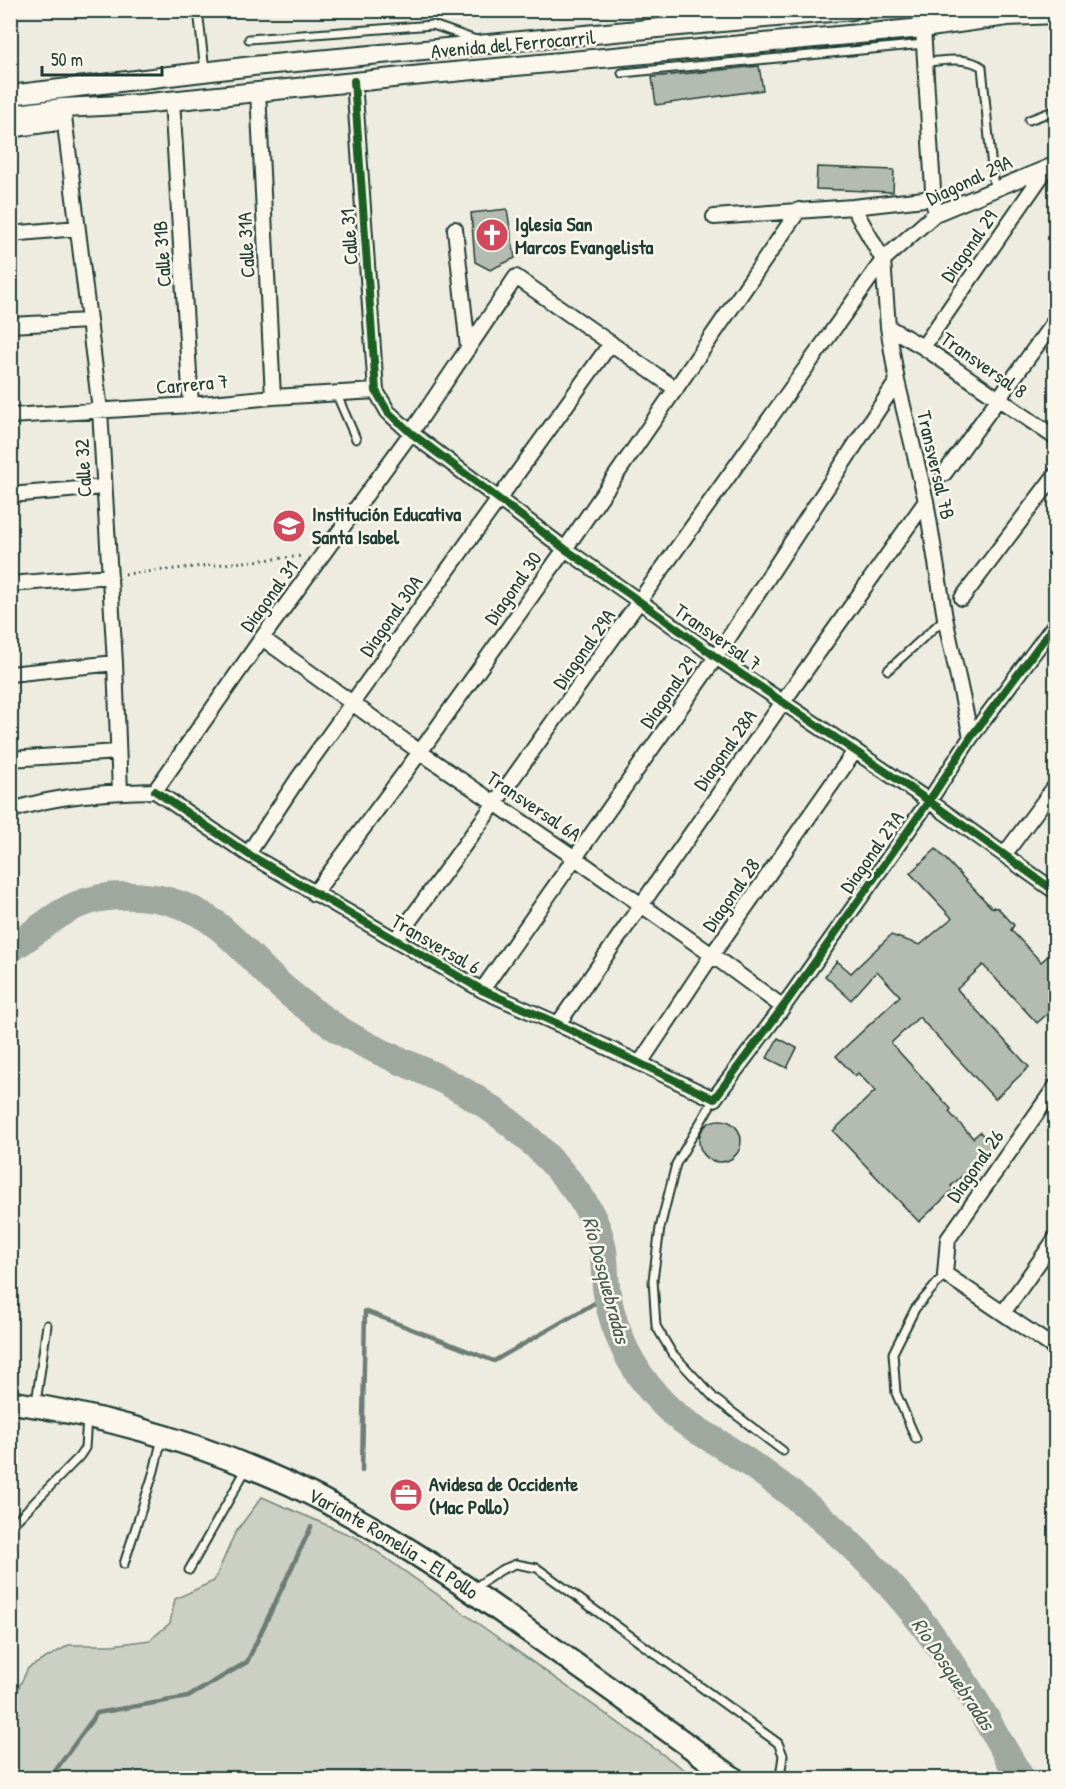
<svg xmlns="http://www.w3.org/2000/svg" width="1066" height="1789" viewBox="0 0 1066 1789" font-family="'Patrick Hand',sans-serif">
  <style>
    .green { fill: #cbcfc4; stroke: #75867c; stroke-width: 1.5 }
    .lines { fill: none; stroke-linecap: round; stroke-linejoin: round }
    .stream { stroke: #6c7d74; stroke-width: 4.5 }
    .river { stroke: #9fa89f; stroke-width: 28 }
    .building { fill: #b4bbb0; stroke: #1f3d34; stroke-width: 1.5 }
    .service-casing { stroke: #1f3d34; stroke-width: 11 }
    .minor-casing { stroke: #1f3d34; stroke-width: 18 }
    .secondary-casing { stroke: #1f3d34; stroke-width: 22 }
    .trunk-casing { stroke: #1f3d34; stroke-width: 26 }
    .path { stroke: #1f3d34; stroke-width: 3; stroke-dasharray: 1.5 4.5; stroke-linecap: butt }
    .service { stroke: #fbf7ec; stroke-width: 7 }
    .minor { stroke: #fbf7ec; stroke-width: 14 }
    .secondary { stroke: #fbf7ec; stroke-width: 18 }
    .trunk { stroke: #fbf7ec; stroke-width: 21 }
    .cycleway-casing { stroke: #fbf7ec; stroke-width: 11 }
    .cycleway { stroke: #1b5e20; stroke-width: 8 }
    .labels { text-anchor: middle; stroke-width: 5; stroke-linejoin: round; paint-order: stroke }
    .street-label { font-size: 20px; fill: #1f3d34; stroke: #fbf7ec }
    .poi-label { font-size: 20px; font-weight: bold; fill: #1f3d34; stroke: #fbf7ec; text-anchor: start }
    .water-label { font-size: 21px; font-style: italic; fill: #455d54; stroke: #fbf7ec }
  </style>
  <rect width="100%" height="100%" fill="#eeece1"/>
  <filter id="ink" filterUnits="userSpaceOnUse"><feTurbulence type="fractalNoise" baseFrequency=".0167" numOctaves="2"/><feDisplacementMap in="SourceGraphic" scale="12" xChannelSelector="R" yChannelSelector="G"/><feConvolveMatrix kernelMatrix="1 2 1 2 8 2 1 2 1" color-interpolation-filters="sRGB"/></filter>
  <g filter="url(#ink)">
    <path class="green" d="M912,11h143l-187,15 -4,-6 5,-4z
      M262,1497l97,42 337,239h-685v-74l17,-36 41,-23h43l38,-5 20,-17 5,-24 39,-18 21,-48z"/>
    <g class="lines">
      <path class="stream" d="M362,1471l3,-160 129,50 113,-65
        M50,1778l47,-65 91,-16 59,-35 64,-135"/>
      <path class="river" d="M10,949c23,-14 43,-34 67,-44 24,-10 53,-11 78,-7 59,11 78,43 117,80 18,17 37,31 57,45 36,25 77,39 116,58 53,27 102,68 136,117 12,18 21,38 23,60 1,12 1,24 3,36 7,38 24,74 50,103 21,24 43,34 69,51 29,18 56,38 82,59 56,46 106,100 146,160 25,36 44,75 67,111"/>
    </g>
    <path class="building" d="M759,66l4,24 -107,15 -4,-28z
      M817,167l77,3 -1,22 -77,-3z
      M507,209l8,49 -25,12 -15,-8 -4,-49z
      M936,849l55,58 7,1 16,17 -3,5 30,32 15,-13v57l-19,17 -54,-58 -26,24 72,78 -34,32 -76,-82 -28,26 60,66 -2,3 24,26 7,-6 13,15 -42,39 3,3 -35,33 -86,-91 42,-40 -17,-18 -3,3 -19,-20 64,-60 -23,-25 -26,29 -26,-24 12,-15 14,12 40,-38 29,10 32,-27 -42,-45z
      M778,1038l19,10 -10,20 -20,-10z
      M699 1141a21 21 0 1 1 42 0a21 21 0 1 1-42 0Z"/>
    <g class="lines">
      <defs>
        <path id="service" d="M198,10l7,61
          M249,39l184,-14 43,15
          M925,62c18,-1 42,-6 57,5l12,122
          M622,73l302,-29
          M1029,120l27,-10
          M336,393l20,46
          M888,670l57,-52
          M714,1099l-38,65 -16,64 -7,52 3,46 16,27 42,45 69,53
          M36,1403l11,-78
          M916,1439l-20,-46 -3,-40 22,-44 30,-35
          M10,1527l69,-70 6,-9 2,-30
          M124,1564l30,-93 8,-33
          M189,1570l58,-102
          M474,1588l27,-18 15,-6 21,4 241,175 5,12 -3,23"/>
        <path id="minor" d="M923,28l11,178
          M354,81l22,310 12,21 23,21 154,116 74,52 77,56 213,144 127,91
          M258,91l15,306
          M172,100l19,305
          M63,108l37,302 15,253 5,129
          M10,130l54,-8
          M853,207l30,53 5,67 9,54 29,120 19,117 26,119
          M714,217l139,-10 80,-9
          M455,229l13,119
          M10,234l67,-6
          M10,325l79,-4
          M888,327l35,20 133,91
          M923,347l124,-179
          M10,416l181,-11 82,-8 103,-6
          M944,474l112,-155
          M10,495l93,-8
          M10,584l100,-8
          M962,598l94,-124
          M262,638l158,114 155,106 137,97 71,52
          M10,674l105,-11
          M10,759l108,-7
          M155,791l93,63 234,136 76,34 156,75 69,-92 146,-206 42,-64 85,-114
          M155,791l107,-153 149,-205 105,-156 160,112
          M10,811c44,-16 99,-19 145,-20
          M248,854l51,-77 312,-434
          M1004,855l52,-70
          M314,894l106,-142 145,-203 234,-339
          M396,939l99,-136 388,-543 52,-46 121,-50
          M482,990l234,-333 181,-276
          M558,1024l225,-322 143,-201
          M640,1063l72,-108 143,-204
          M1056,1086l-108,153 -3,35 111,75
          M1003,1313l53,-75"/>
        <path id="secondary" d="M10,95l243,-29 599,-56
          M10,115l53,-7 77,-4 292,-30 491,-46 84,-12 49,-2"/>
        <g id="trunk">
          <path id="s1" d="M10,1402c98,14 192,42 282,83 87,41 165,95 242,150 67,47 133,95 199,143"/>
        </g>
      </defs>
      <use href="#service" class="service-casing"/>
      <use href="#minor" class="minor-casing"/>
      <use href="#secondary" class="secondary-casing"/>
      <use href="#trunk" class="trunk-casing"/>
      <path class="path" d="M125,574l178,-18"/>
      <use href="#service" class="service"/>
      <use href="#minor" class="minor"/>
      <use href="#secondary" class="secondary"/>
      <use href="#trunk" class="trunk"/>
      <defs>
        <path id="cycleway" d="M354,81l22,310 12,21 23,21 154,116 74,52 77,56 213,144 127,91
          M155,791l93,63 234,136 76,34 156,75 69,-92 146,-206 42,-64 85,-114"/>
      </defs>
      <use href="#cycleway" class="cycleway-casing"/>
      <use href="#cycleway" class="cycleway"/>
    </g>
  </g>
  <defs>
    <symbol id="church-disc" viewBox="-11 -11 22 22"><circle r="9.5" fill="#d1495b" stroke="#fbf7ec"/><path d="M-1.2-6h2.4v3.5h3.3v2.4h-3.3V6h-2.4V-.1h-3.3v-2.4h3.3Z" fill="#fff"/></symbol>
    <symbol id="school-disc" viewBox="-11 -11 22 22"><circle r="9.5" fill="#d1495b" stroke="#fbf7ec"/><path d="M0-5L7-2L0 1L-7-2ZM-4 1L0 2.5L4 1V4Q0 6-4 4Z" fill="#fff"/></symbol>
    <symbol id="office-disc" viewBox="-11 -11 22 22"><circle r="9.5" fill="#d1495b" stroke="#fbf7ec"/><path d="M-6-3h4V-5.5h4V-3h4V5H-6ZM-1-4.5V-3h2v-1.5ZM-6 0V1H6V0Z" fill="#fff"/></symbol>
  </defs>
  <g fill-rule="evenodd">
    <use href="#church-disc" x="473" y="216" width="38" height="38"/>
    <use href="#school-disc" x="270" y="507" width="38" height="38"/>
    <use href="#office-disc" x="387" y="1476" width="38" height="38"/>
  </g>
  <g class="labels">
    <g class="street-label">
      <text transform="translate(513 44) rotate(-5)" y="7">Avenida del Ferrocarril</text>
      <text transform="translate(969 180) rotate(-25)" y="7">Diagonal 29A</text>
      <text transform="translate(349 237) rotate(-94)" y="7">Calle 31</text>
      <text transform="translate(246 245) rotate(-93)" y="7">Calle 31A</text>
      <text transform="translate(969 246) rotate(-55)" y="7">Diagonal 29</text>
      <text transform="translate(162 254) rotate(-94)" y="7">Calle 31B</text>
      <text transform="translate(984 365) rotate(35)" y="7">Transversal 8</text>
      <text transform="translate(192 384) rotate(-5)" y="7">Carrera 7</text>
      <text transform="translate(936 465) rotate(77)" y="7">Transversal 7B</text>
      <text transform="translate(83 468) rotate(-93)" y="7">Calle 32</text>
      <text transform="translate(513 588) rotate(-55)" y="7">Diagonal 30</text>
      <text transform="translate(269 596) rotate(-54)" y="7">Diagonal 31</text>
      <text transform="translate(391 616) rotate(-55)" y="7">Diagonal 30A</text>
      <text transform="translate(718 637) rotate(35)" y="7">Transversal 7</text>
      <text transform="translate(584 649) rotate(-55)" y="7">Diagonal 29A</text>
      <text transform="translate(668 692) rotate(-55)" y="7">Diagonal 29</text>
      <text transform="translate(725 750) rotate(-55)" y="7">Diagonal 28A</text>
      <text transform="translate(534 806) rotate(34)" y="7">Transversal 6A</text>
      <text transform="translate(872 852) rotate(-55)" y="7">Diagonal 27A</text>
      <text transform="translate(731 895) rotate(-55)" y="7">Diagonal 28</text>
      <text transform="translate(436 944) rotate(30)" y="7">Transversal 6</text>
      <text transform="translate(975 1166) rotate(-55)" y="7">Diagonal 26</text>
      <text dy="7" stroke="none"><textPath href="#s1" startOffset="412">Variante Romelia - El Pollo</textPath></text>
    </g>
    <g class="poi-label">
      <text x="515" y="231">Iglesia San<tspan x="515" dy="23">Marcos Evangelista</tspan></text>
      <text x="312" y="521">Institución Educativa<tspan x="312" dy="23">Santa Isabel</tspan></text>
      <text x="429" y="1491">Avidesa de Occidente<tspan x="429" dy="23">(Mac Pollo)</tspan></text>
    </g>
    <g class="water-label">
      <text transform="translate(606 1280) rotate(75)" y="7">Río Dosquebradas</text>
      <text transform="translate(953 1674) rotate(56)" y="7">Río Dosquebradas</text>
    </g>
  </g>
  <rect width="1066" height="1789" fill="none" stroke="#fbf7ec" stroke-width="36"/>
  <rect x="18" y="18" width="1030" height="1753" fill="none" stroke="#1f3d34" stroke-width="2" filter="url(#ink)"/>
  <path d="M42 66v9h120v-9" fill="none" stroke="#1f3d34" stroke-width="3"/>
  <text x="51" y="66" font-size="18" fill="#1f3d34" stroke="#fbf7ec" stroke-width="4.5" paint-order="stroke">50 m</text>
</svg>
